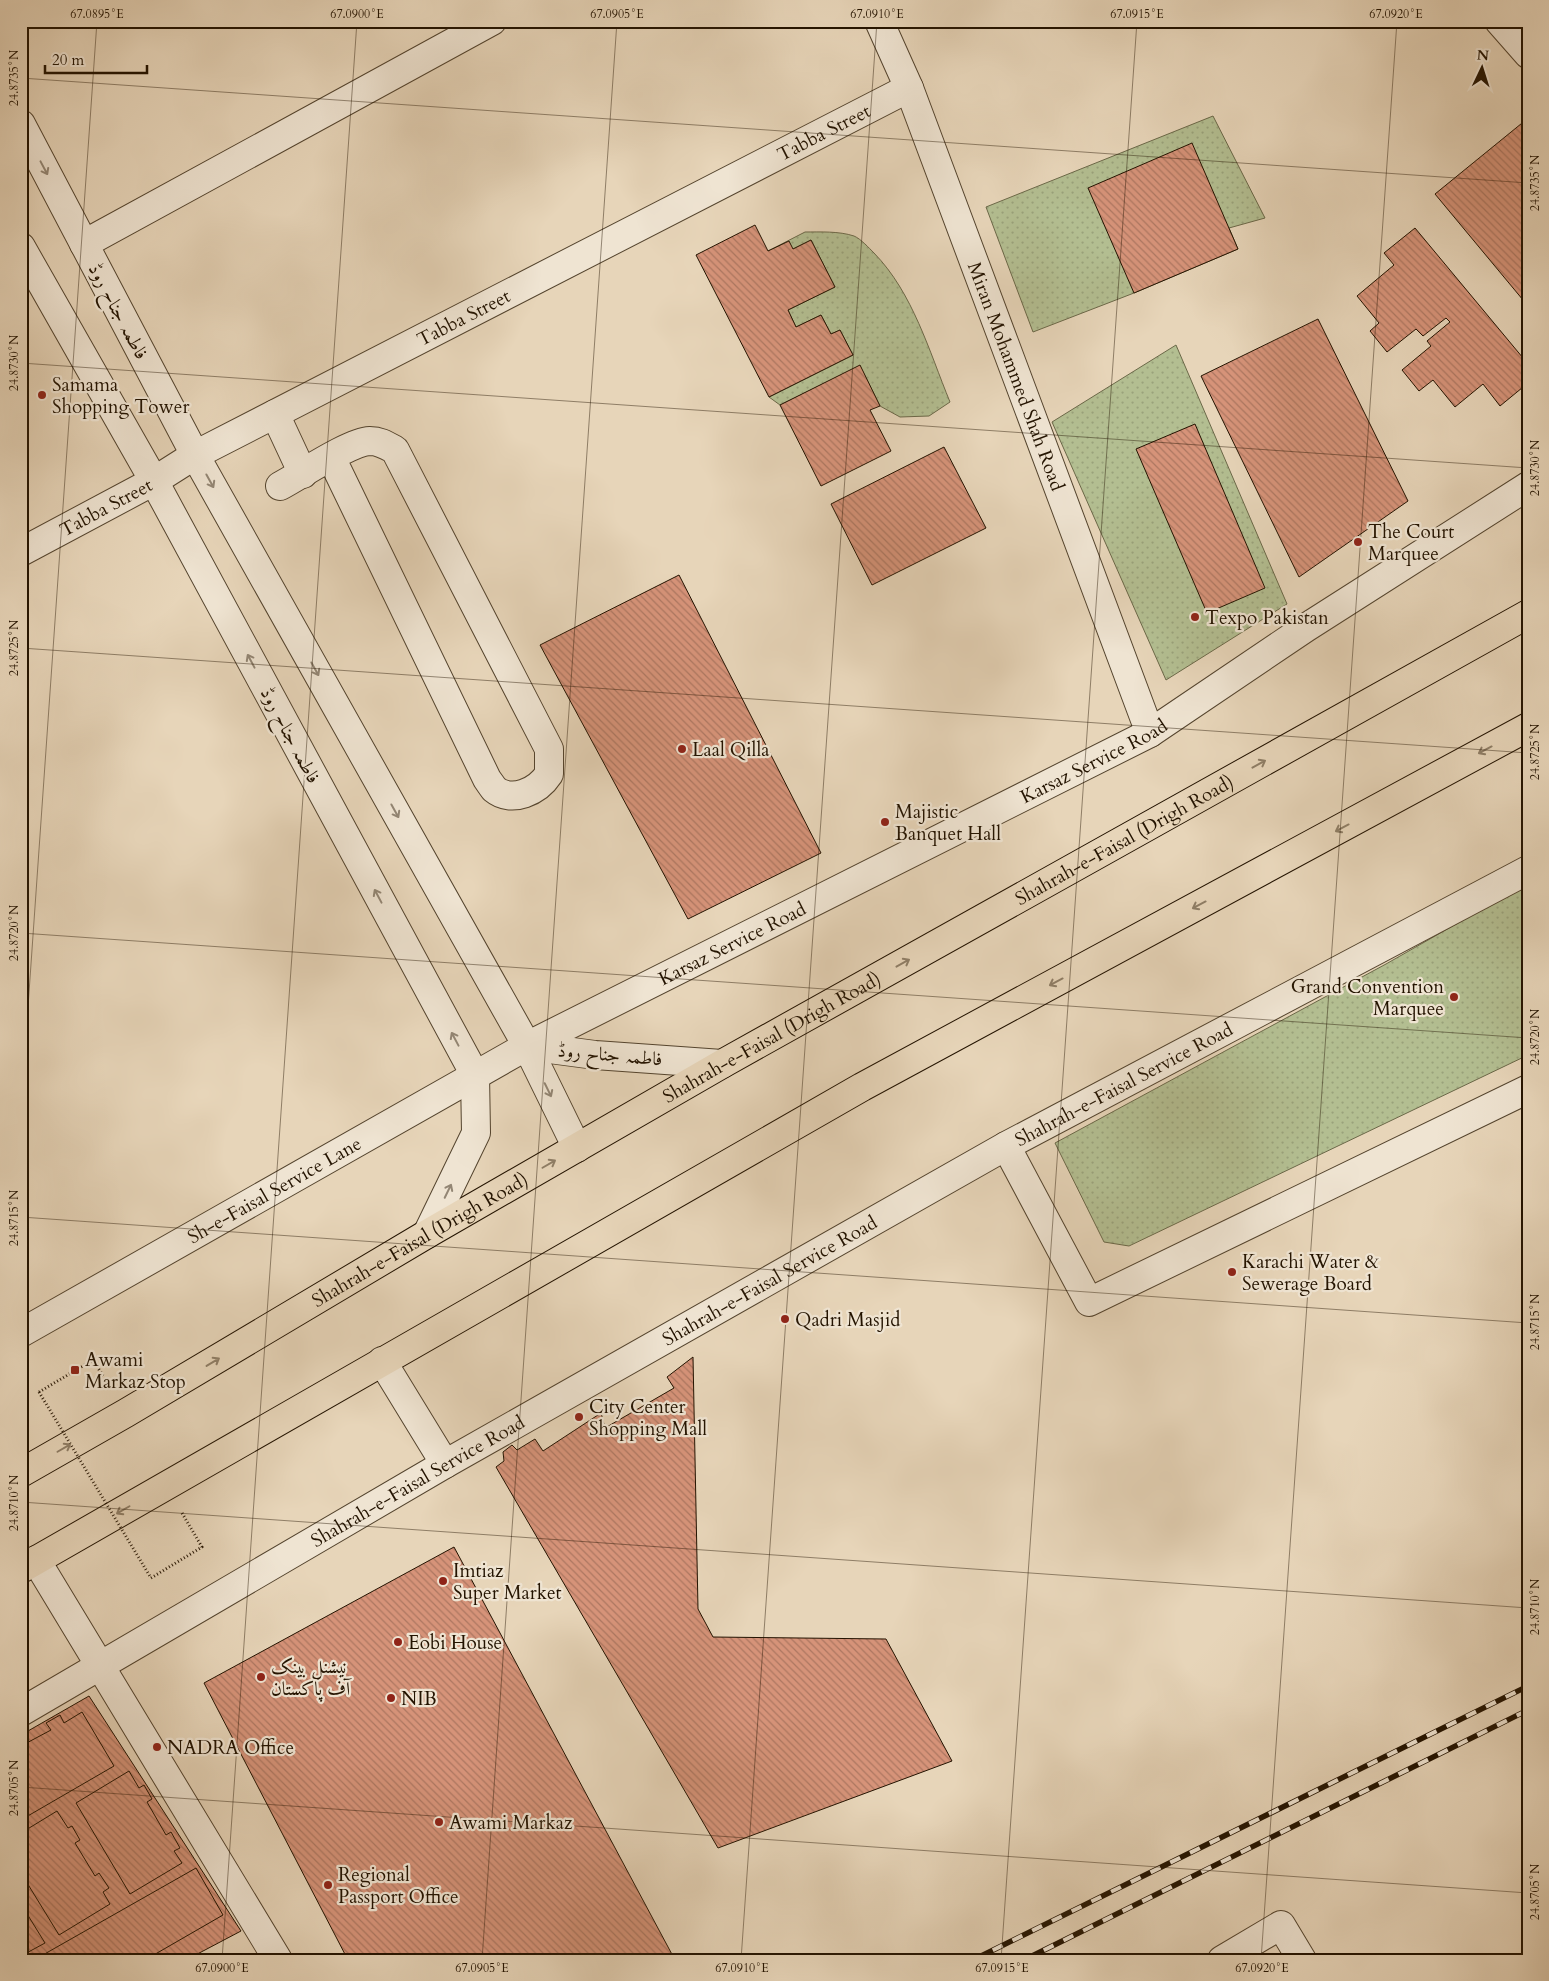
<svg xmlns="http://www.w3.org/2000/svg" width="1549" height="1981" viewBox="0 0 1549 1981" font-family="Cardo,Amiri,serif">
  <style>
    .grass { fill: url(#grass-dots); stroke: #6b6848 }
    .building { fill: url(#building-back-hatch); stroke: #231300 }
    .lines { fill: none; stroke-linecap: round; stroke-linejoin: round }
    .minor-casing { stroke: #54442e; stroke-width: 30 }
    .highway-casing { stroke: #231300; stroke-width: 30 }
    .path { stroke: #231300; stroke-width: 3; stroke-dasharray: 1 2.5; stroke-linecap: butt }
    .minor { stroke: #efe4d2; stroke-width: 28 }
    .highway { stroke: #e7d5b9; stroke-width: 28 }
    .rail-casing { stroke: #231300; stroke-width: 5.5 }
    .rail { stroke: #efe4d2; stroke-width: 4; stroke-dasharray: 11; stroke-linecap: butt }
    .path-bridge { stroke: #231300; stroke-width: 3; stroke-dasharray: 1 2.5; stroke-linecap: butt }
    .oneway { stroke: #938674 }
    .oneway2 { stroke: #8f7e66 }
    .ticks { fill: none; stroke: #231300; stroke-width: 1; stroke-opacity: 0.45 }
    .poi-dot { fill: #8f2418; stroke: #efe4d2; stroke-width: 2 }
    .labels { text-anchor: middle; stroke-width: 4.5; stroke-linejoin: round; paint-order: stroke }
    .street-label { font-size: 19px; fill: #231300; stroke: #efe4d2 }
    .poi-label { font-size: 19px; fill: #231300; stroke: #efe4d2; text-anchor: start }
    .neatline { fill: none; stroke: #231300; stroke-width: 2 }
    .ticks-label { font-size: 12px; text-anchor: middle; fill: #231300 }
  </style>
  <defs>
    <pattern id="grass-dots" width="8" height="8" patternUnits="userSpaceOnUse" patternTransform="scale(1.25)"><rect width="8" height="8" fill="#b3be91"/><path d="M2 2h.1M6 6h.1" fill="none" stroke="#9aa27b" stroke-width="1.8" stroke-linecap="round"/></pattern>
    <pattern id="building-back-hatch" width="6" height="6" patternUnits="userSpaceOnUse" patternTransform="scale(1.25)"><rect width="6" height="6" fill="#d69379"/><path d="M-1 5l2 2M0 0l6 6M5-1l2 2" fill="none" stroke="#ad7761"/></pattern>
  </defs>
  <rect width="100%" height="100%" fill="#e7d5b9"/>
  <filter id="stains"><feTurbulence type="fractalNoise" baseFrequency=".004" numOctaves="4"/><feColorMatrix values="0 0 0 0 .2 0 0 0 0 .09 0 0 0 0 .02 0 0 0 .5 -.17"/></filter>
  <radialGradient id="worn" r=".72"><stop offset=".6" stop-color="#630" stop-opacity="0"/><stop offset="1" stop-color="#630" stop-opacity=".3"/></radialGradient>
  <path class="grass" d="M1213,116l52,102 -36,10 9,21 -104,44 -101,39 -47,-125z
    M805,232c15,0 34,-1 49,4 7,3 15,12 20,17 39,40 55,98 76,149l-21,14 -29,1 -20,-11 -20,-40 -80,39 -11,-8 84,-42 -13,-25 -9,4 -10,-19 -25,12 -8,-17 47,-23 -24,-47 -18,9 -25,2z
    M1176,345l111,259 -121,76 -114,-258z
    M1528,883v172l-399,191 -25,-4 -49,-99 331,-179z"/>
  <path class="building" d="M1527,119h1v187l-93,-112z
    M1192,143l46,106 -104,44 -46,-105z
    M755,225l13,26 21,-10 4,8 18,-9 24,47 -47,23 8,17 25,-12 10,19 9,-4 13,25 -84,42 -73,-142z
    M1415,228l113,136v19l-28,23 -17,-22 -28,23 -22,-27 -14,11 -17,-21 29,-24 -4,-5 23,-19 -4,-4 -23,18 -7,-7 -29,23 -17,-21 9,-8 -22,-27 37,-31 -10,-12z
    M1318,319l90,182 -109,76 -98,-201z
    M860,365l20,41 -10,4 21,41 -70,35 -41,-81z
    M1195,424l70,164 -58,25 -71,-164z
    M944,447l42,81 -114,57 -41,-81z
    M679,575l142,278 -133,66 -148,-274z
    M693,1357l5,252 15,28 173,2 66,122 -234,87 -222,-381 8,-6 -1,-9 9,-7 5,5 18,-11 8,12 58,-38 4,15 69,-40 -7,-11z
    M454,1547l221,413h-327l-144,-277z
    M89,1696l152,235 -55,29h-165v-225z
    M82,1712l32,54 -88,51 -5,-8v-63l30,-16 -5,-7 14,-8 4,8z
    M129,1771l10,17 5,-3 8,14 -5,3 19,33 5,-3 9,16 -6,3 8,12 -52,31 -54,-91z
    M57,1811l11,17 4,-2 8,14 -5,3 20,33 4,-3 10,15 -6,4 7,12 -51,31 -38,-62v-40z
    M196,1868l27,47 -78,45h-111z
    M21,1904l24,39 -24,13z"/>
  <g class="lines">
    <defs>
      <g id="minor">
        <path id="s1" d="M879,21l30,67 241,645"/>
        <path d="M1499,21l29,33"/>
        <path d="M21,124l174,331 332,591 50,102"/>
        <path d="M84,244l408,-223"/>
        <path d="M21,247l133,234 321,594 1,58 -49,101"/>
        <path d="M275,414l28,60"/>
        <path d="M280,486c21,-11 69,-44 90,-45 10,0 16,4 25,9l154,299v25c-11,17 -37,30 -55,15 -2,-3 -5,-7 -7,-10l-156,-322"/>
        <path id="s2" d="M21,552l133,-71 41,-26 714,-367"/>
        <path d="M527,1046l68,9 127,9"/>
        <path d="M1006,1146l83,156 439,-213"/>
        <path id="s3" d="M21,1333l506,-287 623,-313 157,-106 221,-141"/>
        <path d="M382,1361l63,103"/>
        <path d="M36,1560l242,400"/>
        <path id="s4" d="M21,1712l424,-248 561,-318 522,-276"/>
        <path d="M1222,1960l59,-35 21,35"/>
      </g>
      <g id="highway">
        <path id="s5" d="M21,1473l105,-60 301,-179 295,-170 806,-450"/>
        <path d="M21,1569l841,-482 666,-360"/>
      </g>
    </defs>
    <use href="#minor" class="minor-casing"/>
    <use href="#highway" class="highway-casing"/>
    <path class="path" d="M39,1392l54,-32 17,27
      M151,1578l51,-31 -20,-34"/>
    <use href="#minor" class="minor"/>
    <use href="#highway" class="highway"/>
    <defs>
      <path id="rail" d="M973,1960l555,-274
        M1024,1960l504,-250"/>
    </defs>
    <use href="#rail" class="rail-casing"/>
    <use href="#rail" class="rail"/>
    <path class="path-bridge" d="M39,1392l112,186"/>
  </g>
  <defs><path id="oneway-shaft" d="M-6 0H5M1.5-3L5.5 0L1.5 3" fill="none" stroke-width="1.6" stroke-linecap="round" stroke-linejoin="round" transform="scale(1.25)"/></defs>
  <g class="oneway">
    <use href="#oneway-shaft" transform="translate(44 168) rotate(62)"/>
    <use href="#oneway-shaft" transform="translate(210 481) rotate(61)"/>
    <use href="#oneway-shaft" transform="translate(251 661) rotate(-118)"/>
    <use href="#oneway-shaft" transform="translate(315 669) rotate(61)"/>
    <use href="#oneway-shaft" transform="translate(395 811) rotate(61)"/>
    <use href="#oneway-shaft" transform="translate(378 896) rotate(-118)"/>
    <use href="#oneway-shaft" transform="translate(455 1039) rotate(-118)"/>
    <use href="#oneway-shaft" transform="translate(548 1090) rotate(64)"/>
    <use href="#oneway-shaft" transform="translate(448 1191) rotate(-64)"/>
  </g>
  <g class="oneway2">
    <use href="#oneway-shaft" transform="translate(1485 750) rotate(152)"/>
    <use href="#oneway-shaft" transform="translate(1259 764) rotate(-29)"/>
    <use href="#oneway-shaft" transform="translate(1342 828) rotate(152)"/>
    <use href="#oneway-shaft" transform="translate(1199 905) rotate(152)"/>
    <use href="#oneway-shaft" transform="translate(903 963) rotate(-29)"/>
    <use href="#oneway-shaft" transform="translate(1056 982) rotate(152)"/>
    <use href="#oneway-shaft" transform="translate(549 1164) rotate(-30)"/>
    <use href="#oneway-shaft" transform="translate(213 1362) rotate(-31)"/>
    <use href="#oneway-shaft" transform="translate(64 1448) rotate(-30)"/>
    <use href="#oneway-shaft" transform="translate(123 1510) rotate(150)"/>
  </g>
  <path class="ticks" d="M21,78l1507,105M21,363l1507,105M21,648l1507,105M21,933l1507,105M21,1107l76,-1086M21,1217l1507,106M21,1502l1507,106M21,1787l1507,106M222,1960l135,-1939M482,1960l135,-1939M741,1960l136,-1939M1001,1960l136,-1939M1261,1960l136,-1939M1521,1960l7,-93"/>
  <g class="poi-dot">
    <circle cx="42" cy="395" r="5"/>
    <circle cx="1358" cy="542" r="5"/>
    <circle cx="1195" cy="617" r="5"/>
    <circle cx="682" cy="749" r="5"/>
    <circle cx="885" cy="822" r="5"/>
    <circle cx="1454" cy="997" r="5"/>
    <circle cx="1232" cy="1272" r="5"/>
    <circle cx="785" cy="1319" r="5"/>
    <rect x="70" y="1365" width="10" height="10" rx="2.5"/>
    <circle cx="579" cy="1417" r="5"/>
    <circle cx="443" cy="1581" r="5"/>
    <circle cx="398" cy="1642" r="5"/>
    <circle cx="261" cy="1677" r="5"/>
    <circle cx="391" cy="1698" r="5"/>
    <circle cx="157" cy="1747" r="5"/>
    <circle cx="439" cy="1822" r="5"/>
    <circle cx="328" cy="1885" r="5"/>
  </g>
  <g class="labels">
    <g class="street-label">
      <text dy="7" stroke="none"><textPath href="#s2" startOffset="906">Tabba Street</textPath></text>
      <text transform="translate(119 311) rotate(62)" y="7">فاطمہ جناح روڈ</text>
      <text dy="7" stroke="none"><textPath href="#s2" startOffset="501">Tabba Street</textPath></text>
      <text dy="7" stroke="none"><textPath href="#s1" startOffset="381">Miran Mohammed Shah Road</textPath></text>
      <text dy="7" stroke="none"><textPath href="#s2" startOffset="96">Tabba Street</textPath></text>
      <text transform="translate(291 735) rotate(62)" y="7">فاطمہ جناح روڈ</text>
      <text dy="7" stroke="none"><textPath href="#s3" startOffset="1216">Karsaz Service Road</textPath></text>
      <text dy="7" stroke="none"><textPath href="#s5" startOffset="1272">Shahrah-e-Faisal (Drigh Road)</textPath></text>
      <text dy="7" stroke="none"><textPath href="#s3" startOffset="811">Karsaz Service Road</textPath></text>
      <text dy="7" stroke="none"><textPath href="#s5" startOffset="868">Shahrah-e-Faisal (Drigh Road)</textPath></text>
      <text transform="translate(610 1054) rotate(5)" y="7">فاطمہ جناح روڈ</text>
      <text dy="7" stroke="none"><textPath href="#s4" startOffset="1269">Shahrah-e-Faisal Service Road</textPath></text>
      <text dy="7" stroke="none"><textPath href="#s3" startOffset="291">Sh-e-Faisal Service Lane</textPath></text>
      <text dy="7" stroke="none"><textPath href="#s5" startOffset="462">Shahrah-e-Faisal (Drigh Road)</textPath></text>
      <text dy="7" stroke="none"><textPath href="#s4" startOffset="864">Shahrah-e-Faisal Service Road</textPath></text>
      <text dy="7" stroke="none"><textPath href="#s4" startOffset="459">Shahrah-e-Faisal Service Road</textPath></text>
    </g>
    <g class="poi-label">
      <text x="52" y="391">Samama<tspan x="52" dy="22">Shopping Tower</tspan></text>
      <text x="1368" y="538">The Court<tspan x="1368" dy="22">Marquee</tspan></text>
      <text x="1205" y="624">Texpo Pakistan</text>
      <text x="692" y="756">Laal Qilla</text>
      <text x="895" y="818">Majistic<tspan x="895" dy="22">Banquet Hall</tspan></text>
      <text x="1444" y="993" text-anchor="end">Grand Convention<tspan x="1444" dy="22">Marquee</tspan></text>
      <text x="1242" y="1268">Karachi Water &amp;<tspan x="1242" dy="22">Sewerage Board</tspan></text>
      <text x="795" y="1326">Qadri Masjid</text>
      <text x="85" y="1366">Awami<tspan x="85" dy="22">Markaz Stop</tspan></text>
      <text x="589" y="1413">City Center<tspan x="589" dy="22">Shopping Mall</tspan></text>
      <text x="453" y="1577">Imtiaz<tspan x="453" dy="22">Super Market</tspan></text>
      <text x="408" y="1649">Eobi House</text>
      <text x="271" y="1673">نیشنل بینک<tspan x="271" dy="22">آف پاکستان</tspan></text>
      <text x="401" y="1705">NIB</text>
      <text x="167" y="1754">NADRA Office</text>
      <text x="449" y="1829">Awami Markaz</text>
      <text x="338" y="1881">Regional<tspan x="338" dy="22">Passport Office</tspan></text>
    </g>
  </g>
  <rect width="1549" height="1981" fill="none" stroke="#e7d5b9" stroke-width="55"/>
  <g transform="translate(1482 68) rotate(4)" stroke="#efe4d2" stroke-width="4" paint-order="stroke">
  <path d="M0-4L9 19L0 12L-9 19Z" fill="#231300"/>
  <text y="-8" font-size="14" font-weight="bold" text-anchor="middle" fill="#231300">N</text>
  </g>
  <path d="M45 65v8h102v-8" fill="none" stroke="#231300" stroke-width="2.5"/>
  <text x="52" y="65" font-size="15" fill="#231300" stroke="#efe4d2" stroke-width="4" paint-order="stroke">20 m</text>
  <rect x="28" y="28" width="1494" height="1926" class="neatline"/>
  <g class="ticks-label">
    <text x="97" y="18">67.0895°E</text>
    <text x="357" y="18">67.0900°E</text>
    <text x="617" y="18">67.0905°E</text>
    <text x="877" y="18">67.0910°E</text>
    <text x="1137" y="18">67.0915°E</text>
    <text x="1396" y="18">67.0920°E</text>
    <text transform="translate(14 78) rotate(-90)" y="4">24.8735°N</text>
    <text transform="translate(1535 183) rotate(-90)" y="4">24.8735°N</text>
    <text transform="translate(14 363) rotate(-90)" y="4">24.8730°N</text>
    <text transform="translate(1535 468) rotate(-90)" y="4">24.8730°N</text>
    <text transform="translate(14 648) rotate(-90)" y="4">24.8725°N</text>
    <text transform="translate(1535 752) rotate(-90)" y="4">24.8725°N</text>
    <text transform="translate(14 933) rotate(-90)" y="4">24.8720°N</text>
    <text transform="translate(1535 1037) rotate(-90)" y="4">24.8720°N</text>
    <text transform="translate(14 1218) rotate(-90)" y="4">24.8715°N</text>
    <text transform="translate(1535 1322) rotate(-90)" y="4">24.8715°N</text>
    <text transform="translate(14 1503) rotate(-90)" y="4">24.8710°N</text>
    <text transform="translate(1535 1607) rotate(-90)" y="4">24.8710°N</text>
    <text transform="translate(14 1788) rotate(-90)" y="4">24.8705°N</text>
    <text transform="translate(1535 1892) rotate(-90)" y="4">24.8705°N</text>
    <text x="222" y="1972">67.0900°E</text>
    <text x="482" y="1972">67.0905°E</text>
    <text x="742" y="1972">67.0910°E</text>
    <text x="1002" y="1972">67.0915°E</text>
    <text x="1262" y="1972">67.0920°E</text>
  </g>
  <rect width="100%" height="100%" filter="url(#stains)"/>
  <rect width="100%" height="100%" fill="url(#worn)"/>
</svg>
